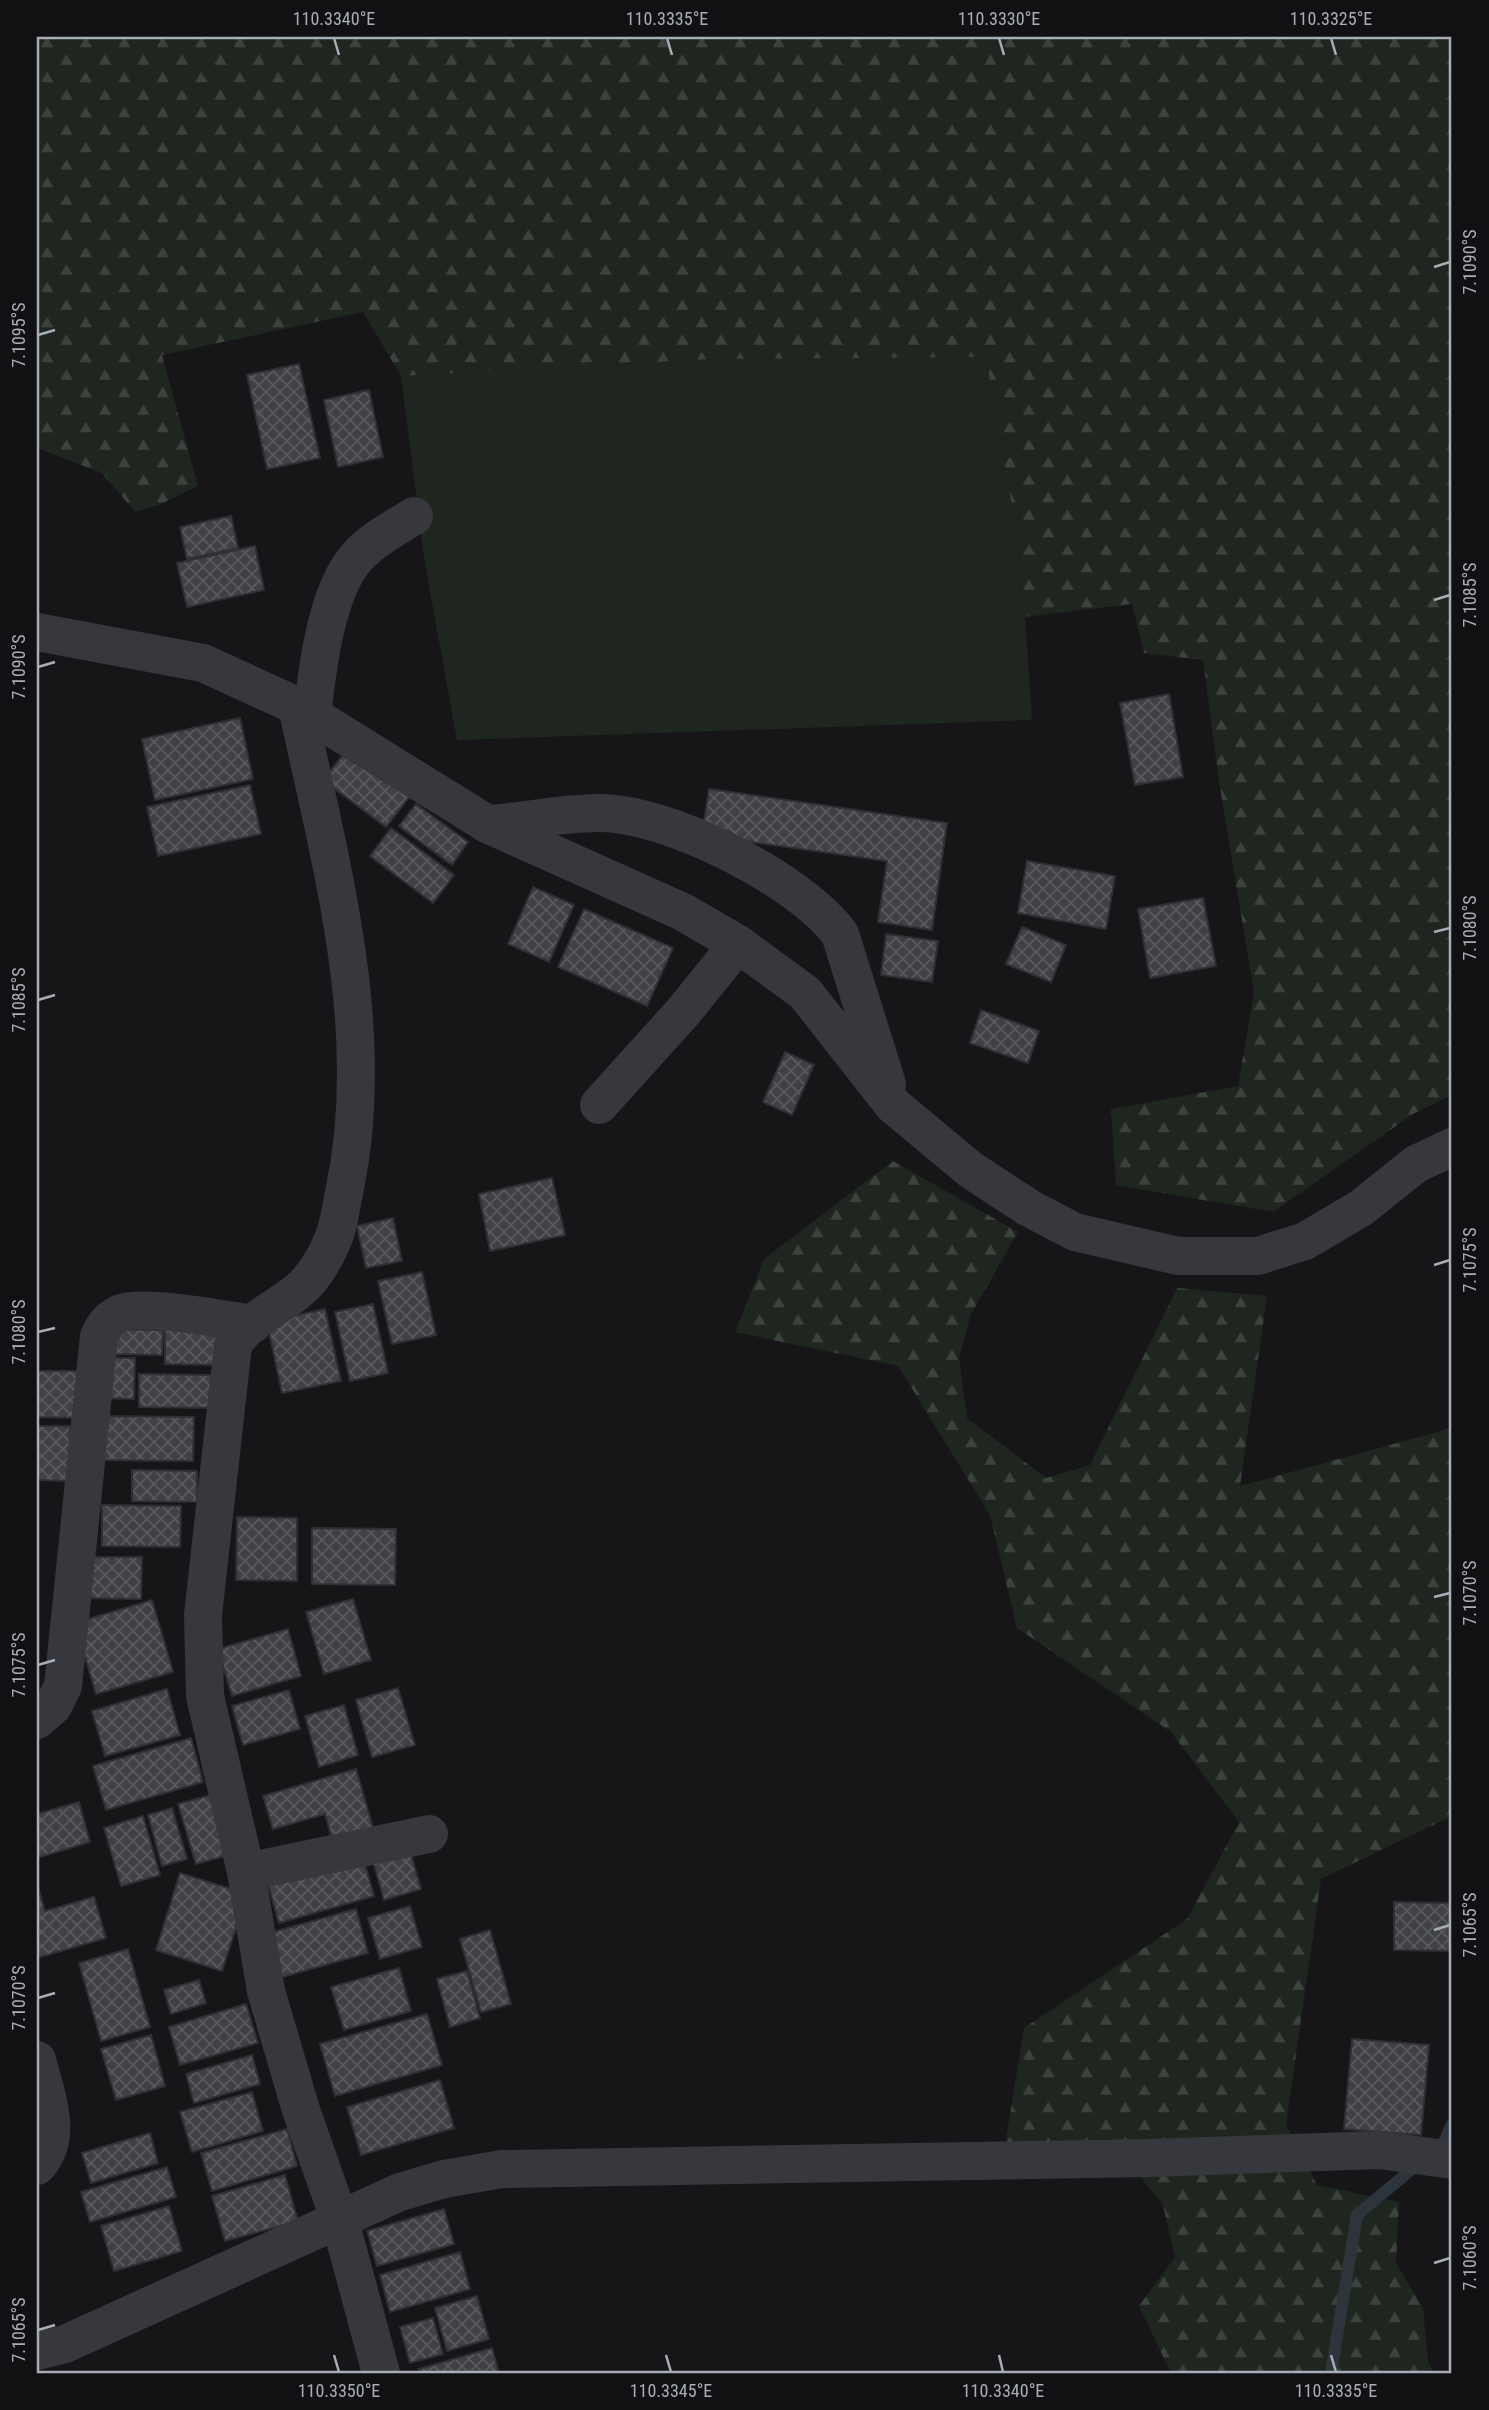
<svg xmlns="http://www.w3.org/2000/svg" width="1489" height="2410" viewBox="0 0 1489 2410" font-family="'Roboto Condensed',sans-serif">
  <style>
    .grass { fill: #1e261f }
    .forest { fill: url(#forest-firs) }
    .lines { fill: none; stroke-linecap: round; stroke-linejoin: round }
    .stream { stroke: #2c353c; stroke-width: 12 }
    .building { fill: url(#building-cross-hatch); stroke: #303034; stroke-width: 2 }
    .minor { stroke: #37383d; stroke-width: 38 }
    .ticks { fill: none; stroke: #a8adb8; stroke-width: 2.5 }
    .neatline { fill: none; stroke: #a8adb8; stroke-width: 2.5 }
    .ticks-label { font-size: 18px; text-anchor: middle; fill: #a8adb8 }
  </style>
  <defs>
    <pattern id="forest-firs" width="22" height="20" patternUnits="userSpaceOnUse" patternTransform="scale(1.75)"><rect width="22" height="20" fill="#1e261f"/><path d="M5 1l3.5 6h-7zM16 11l3.5 6h-7z" fill="#3c433d"/></pattern>
    <pattern id="building-cross-hatch" width="8" height="8" patternUnits="userSpaceOnUse" patternTransform="scale(1.75)"><rect width="8" height="8" fill="#404145"/><path d="M0 0l8 8M0 8l8-8" fill="none" stroke="#595a5e"/></pattern>
  </defs>
  <rect width="100%" height="100%" fill="#161618"/>
  <path class="grass" d="M987,357l34,201 11,162 -575,20 -32,-176 -24,-188 311,-17z"/>
  <path class="forest" d="M37,37h1415v1058l-39,19 -140,98 -157,-27 -5,-76 127,-23 16,-94 -35,-211 -16,-121 -59,-7 -12,-49 -108,13 -3,-59 -35,-201 -274,2 -311,17 -38,-64 -201,43 36,131 -39,19 -24,7 -33,-39 -65,-25z
    M893,1161l125,71 -47,82 -12,44 8,60 79,60 44,-13 87,-177 90,8 -27,190 212,-58v388l-131,63 -35,246 31,60 82,17 -3,61 27,45 5,53 6,12h-263l-32,-67 36,-49 -12,-52 -53,-66 -105,7 19,-118 163,-109 52,-97 -68,-90 -154,-104 -27,-113 -92,-149 -163,-34 29,-73z"/>
  <g class="lines">
    <path class="stream" d="M1435,2150l9,-8 8,-18
      M1331,2373l26,-158 61,-51"/>
  </g>
  <path class="building" d="M299,364l21,94 -53,11 -20,-94z
    M369,390l14,67 -45,10 -14,-67z
    M231,516l7,32 -51,11 -7,-32z
    M255,546l9,44 -77,17 -10,-44z
    M1169,694l14,83 -48,8 -15,-82z
    M240,718l13,61 -98,21 -13,-61z
    M350,746l63,46 -27,35 -63,-47z
    M250,785l11,49 -103,22 -11,-49z
    M709,789l238,34 -15,107 -54,-8 9,-61 -185,-26z
    M416,804l52,38 -16,23 -53,-39z
    M391,828l63,47 -21,28 -63,-47z
    M1027,861l88,15 -9,53 -88,-16z
    M533,887l41,18 -25,57 -41,-18z
    M1203,898l13,68 -66,12 -12,-69z
    M584,909l89,39 -26,58 -89,-39z
    M1022,927l44,18 -15,37 -45,-18z
    M886,934l52,7 -6,41 -51,-7z
    M981,1010l58,21 -11,32 -58,-20z
    M785,1052l29,13 -22,50 -29,-13z
    M552,1178l13,57 -75,16 -11,-57z
    M393,1218l9,43 -36,7 -9,-42z
    M422,1272l14,63 -44,9 -14,-63z
    M373,1304l15,69 -38,8 -15,-69z
    M325,1309l16,72 -59,12 -15,-71z
    M109,1329l54,1 -1,25 -54,-1z
    M165,1329l53,1v35l-53,-1z
    M101,1358h34l-1,41 -34,-1z
    M37,1371h44v47l-44,-1z
    M139,1374l72,1v33l-72,-1z
    M98,1416l96,1 -1,44 -95,-1z
    M37,1426h33l-1,55 -32,-1z
    M132,1470l65,1v31l-65,-1z
    M102,1505l79,1 -1,41 -78,-1z
    M237,1517l60,1v63l-61,-1z
    M312,1528l84,1 -1,56 -83,-1z
    M80,1557h62l-1,42 -62,-1z
    M353,1599l18,61 -47,14 -18,-62z
    M152,1600l21,72 -77,22 -21,-71z
    M288,1629l13,47 -69,20 -14,-47z
    M398,1688l17,57 -43,12 -16,-57z
    M167,1689l13,46 -75,21 -13,-45z
    M289,1690l11,39 -57,16 -11,-39z
    M344,1705l14,50 -39,12 -14,-51z
    M191,1738l12,44 -97,28 -13,-44z
    M356,1769l20,69 -41,12 -10,-36 -52,15 -10,-33z
    M218,1793l17,60 -39,11 -18,-60z
    M79,1802l11,40 -53,16v-44z
    M172,1808l15,51 -25,7 -14,-51z
    M143,1816l17,59 -39,11 -17,-58z
    M410,1851l11,38 -37,11 -11,-39z
    M362,1854l12,42 -95,27 -12,-42z
    M180,1873l67,21 -25,77 -66,-21z
    M37,1883l8,28 49,-14 12,41 -69,20z
    M1394,1902l58,1v48l-58,-1z
    M410,1906l12,41 -42,12 -12,-41z
    M356,1909l12,44 -89,25 -13,-44z
    M490,1930l21,74 -30,8 -21,-73z
    M128,1949l22,78 -49,14 -22,-78z
    M399,1968l12,43 -67,19 -13,-43z
    M467,1971l13,47 -30,9 -13,-48z
    M199,1980l7,23 -35,11 -7,-24z
    M246,2004l12,39 -78,22 -11,-38z
    M427,2014l15,51 -107,31 -15,-52z
    M151,2035l14,51 -49,14 -15,-51z
    M1352,2039l77,6 -8,90 -77,-6z
    M252,2055l8,29 -66,19 -8,-29z
    M440,2080l14,48 -93,27 -14,-48z
    M252,2092l11,39 -71,21 -12,-40z
    M287,2129l10,37 -85,25 -11,-38z
    M150,2133l8,30 -67,20 -9,-30z
    M167,2167l9,30 -86,25 -9,-30z
    M285,2175l13,46 -73,20 -13,-45z
    M169,2206l13,45 -68,20 -13,-45z
    M444,2209l10,35 -77,22 -10,-35z
    M460,2252l10,37 -80,23 -10,-37z
    M477,2296l12,43 -42,12 -12,-43z
    M433,2318l10,36 -33,9 -10,-36z
    M492,2348l7,25h-79l-1,-4z"/>
  <g class="lines">
    <path class="minor" d="M37,632l166,31 94,43 192,119 194,87 55,32 67,49 88,112 78,65 58,38 46,24 103,24h80l47,-15 56,-33 55,-44 36,-17
      M297,706c33,156 81,322 48,482 -4,18 -6,40 -14,56 -8,18 -18,35 -33,47 -22,18 -50,29 -65,54l-30,270 2,81 41,176 20,119 35,119 39,111 41,152
      M312,716c5,-45 14,-125 45,-159 15,-17 38,-29 57,-41
      M492,824c34,-3 71,-11 106,-11 69,-1 201,66 242,121l47,150
      M599,1105l84,-93 55,-68
      M37,1720l16,-14 10,-20 36,-350c5,-11 11,-19 22,-23 22,-9 105,7 132,11
      M246,1872l183,-38
      M37,2060c9,35 27,77 0,106
      M37,2351l28,-7 335,-152 44,-13 58,-10 648,-11 230,-8 72,10"/>
  </g>
  <path class="ticks" d="M334,38l5,17M667,38l5,17M999,38l5,17M1331,38l5,17M1434,267l16,-5M38,335l17,-5M1434,600l16,-5M38,667l17,-5M1434,932l16,-4M38,1000l17,-5M1434,1265l16,-5M38,1332l17,-4M1434,1597l16,-4M38,1665l17,-5M1434,1930l16,-5M38,1998l17,-5M1434,2263l16,-5M38,2330l17,-5M334,2355l5,17M666,2355l5,17M999,2355l4,17M1331,2355l5,17"/>
  <rect width="1489" height="2410" fill="none" stroke="#111113" stroke-width="77"/>
  <rect x="38" y="38" width="1412" height="2334" class="neatline"/>
  <g class="ticks-label">
    <text x="334" y="25">110.3340°E</text>
    <text x="667" y="25">110.3335°E</text>
    <text x="999" y="25">110.3330°E</text>
    <text x="1331" y="25">110.3325°E</text>
    <text transform="translate(1470 262) rotate(-90)" y="6">7.1090°S</text>
    <text transform="translate(19 335) rotate(-90)" y="6">7.1095°S</text>
    <text transform="translate(1470 595) rotate(-90)" y="6">7.1085°S</text>
    <text transform="translate(19 667) rotate(-90)" y="6">7.1090°S</text>
    <text transform="translate(1470 928) rotate(-90)" y="6">7.1080°S</text>
    <text transform="translate(19 1000) rotate(-90)" y="6">7.1085°S</text>
    <text transform="translate(1470 1260) rotate(-90)" y="6">7.1075°S</text>
    <text transform="translate(19 1332) rotate(-90)" y="6">7.1080°S</text>
    <text transform="translate(1470 1593) rotate(-90)" y="6">7.1070°S</text>
    <text transform="translate(19 1665) rotate(-90)" y="6">7.1075°S</text>
    <text transform="translate(1470 1925) rotate(-90)" y="6">7.1065°S</text>
    <text transform="translate(19 1998) rotate(-90)" y="6">7.1070°S</text>
    <text transform="translate(1470 2258) rotate(-90)" y="6">7.1060°S</text>
    <text transform="translate(19 2330) rotate(-90)" y="6">7.1065°S</text>
    <text x="339" y="2397">110.3350°E</text>
    <text x="671" y="2397">110.3345°E</text>
    <text x="1003" y="2397">110.3340°E</text>
    <text x="1336" y="2397">110.3335°E</text>
  </g>
</svg>
